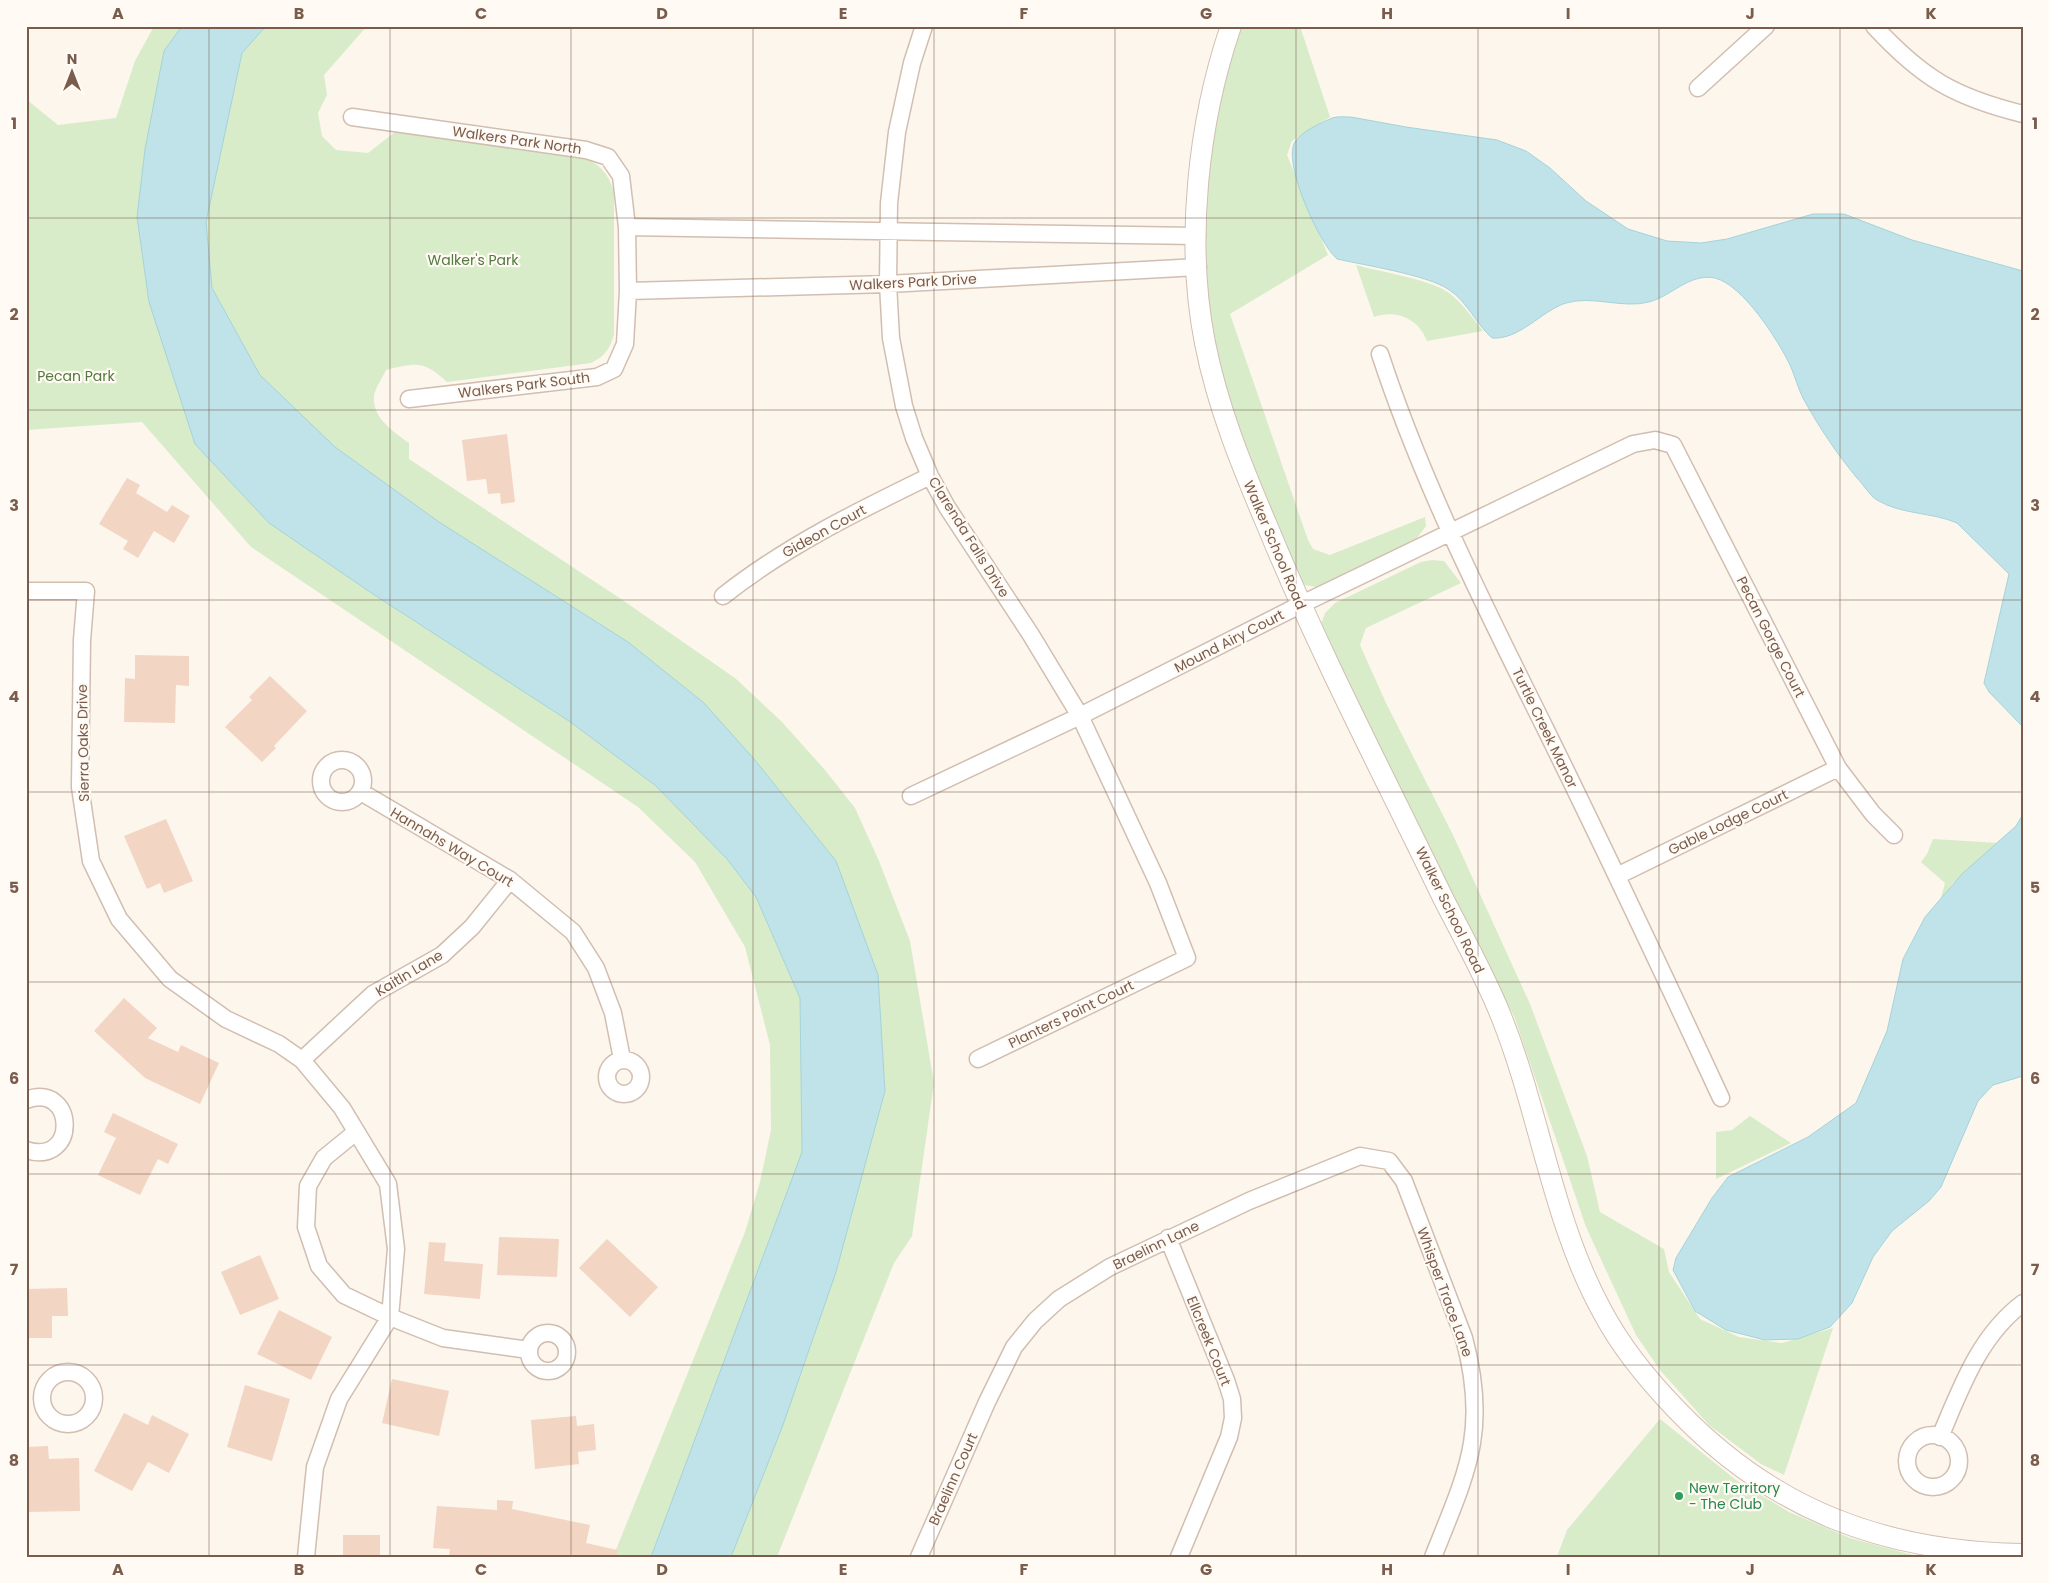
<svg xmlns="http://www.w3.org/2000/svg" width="2049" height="1583" viewBox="0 0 2049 1583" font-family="Poppins,sans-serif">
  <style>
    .green { fill: #d8ecc9 }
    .water { fill: #bfe3e8; stroke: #a5d3da }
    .building { fill: #f3d5c3 }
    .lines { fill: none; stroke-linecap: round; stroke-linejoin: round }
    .minor-casing { stroke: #d1beb0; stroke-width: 19 }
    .tertiary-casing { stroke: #d1beb0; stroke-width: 22 }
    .minor { stroke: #fff; stroke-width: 16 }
    .tertiary { stroke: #fff; stroke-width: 20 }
    .grid { fill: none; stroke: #7a5c4d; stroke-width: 1; stroke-opacity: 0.55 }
    .leisure-dot { fill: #2e9e5b; stroke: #fffaf3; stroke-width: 2 }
    .labels { text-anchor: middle; stroke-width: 4.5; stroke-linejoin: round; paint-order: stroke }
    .street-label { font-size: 14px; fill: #7a5c4d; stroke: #fffaf3 }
    .park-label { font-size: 14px; fill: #537a41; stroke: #fffaf3 }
    .leisure-label { font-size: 14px; fill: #27864d; stroke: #fffaf3; text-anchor: start }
    .neatline { fill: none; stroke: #7a5c4d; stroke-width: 2 }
    .grid-label { font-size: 16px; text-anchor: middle; font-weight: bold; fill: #7a5c4d }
  </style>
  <rect width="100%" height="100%" fill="#fdf6ec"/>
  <path class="green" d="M154,26h213l-43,49 3,20 -9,18 4,23 14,14 32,3 27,-21 189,25c17,9 24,16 30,35v142c-4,15 -9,22 -23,29l-144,19c-24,-22 -31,-19 -61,-12 -3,7 -11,18 -12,26 -2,22 19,35 35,47v16l212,140 114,79 46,43 44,49 30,38 24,53 31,80 24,142 -22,153 -18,27 -117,294h-164l132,-325 15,-50 11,-52 -1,-85 -25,-98 -50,-85 -57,-55 -387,-260 -109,-125 -116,8v-331l32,26 58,-7 19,-57z
    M1236,26h64l30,91 -38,24 -5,14 41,100 -98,59 78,226 5,9 17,6 95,-38 1,9 -9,12 -101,49 -11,-2 -8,-7 -52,-119 -40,-137 -1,-149z
    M1356,265c24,7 74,14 93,28 13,10 24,25 34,38l-56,10c-8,-22 -31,-32 -53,-24z
    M1432,560l12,1 17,22 -95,45 -6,17 26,58 67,132 77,169 57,152 13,56 64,37 5,23 31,47 39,18 43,6 51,-15 -49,147 -23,-11 -52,-39 -49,-55 -24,-35 -50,-108 -72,-211 -38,-70 -113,-229 -42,-92 4,-12 10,-10 86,-41z
    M1933,839l66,4 -46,40 -13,18 5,-18 -24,-21 6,-8z
    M1750,1116l41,27 -75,36v-47l16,-2z
    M1660,1419l76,61 53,32 61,26 70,19h-363l10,-27z"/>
  <path class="water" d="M182,26h84l-24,27 -36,169 6,66 48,87 75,72 104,75 189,120 76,61 50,56 82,102 42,114 7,116 -49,181 -53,153 -52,132h-80l151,-405 -2,-154 -44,-101 -29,-38 -71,-73 -87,-65 -196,-127 -104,-71 -74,-79 -46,-142 -12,-85 8,-68 19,-98z
    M1351,117l55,10 91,13 29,11 24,17 36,33 42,28 39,12 34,2 26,-4 86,-25h31l68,26 111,31v456l-34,-35 -5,-9 25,-109 -52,-51c-25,-11 -55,-8 -80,-23 -7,-4 -14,-16 -20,-22 -20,-24 -38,-51 -53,-78 -6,-11 -9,-24 -14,-35 -12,-25 -47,-80 -75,-87 -26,-5 -43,18 -66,24 -27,7 -56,-7 -83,1 -25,8 -46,37 -74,35 -16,-14 -25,-37 -44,-49 -21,-14 -84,-24 -111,-30 -18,-16 -50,-88 -44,-112 2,-13 28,-24 39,-29 6,-2 13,-1 19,-1z
    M2023,814v262l-30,9 -15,16 -37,86 -12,14 -37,30 -19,26 -21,46 -22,24 -32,12 -33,1 -39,-10 -31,-19 -22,-41 3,-12 36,-60 16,-21 80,-40 48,-34 31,-72 16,-72 22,-42 37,-43 54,-48z"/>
  <path class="building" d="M507,434l8,68 -14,2 -1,-11 -12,1 -2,-15 -19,2 -5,-41z
    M127,478l13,7 -4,8 31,19 5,-7 18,11 -16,27 -20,-12 -16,27 -15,-9 5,-8 -29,-17z
    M135,655l54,1v30l-13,-1 -1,38 -51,-1 1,-44 10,1z
    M270,676l37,35 -33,35 2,2 -14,14 -37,-35 27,-27 -3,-3z
    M166,819l27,62 -29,12 -4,-10 -13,6 -23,-53z
    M124,998l33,30 -9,10 30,14 3,-7 38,18 -19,41 -55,-26 -51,-47z
    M113,1113l65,31 -10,20 -10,-5 -18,36 -42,-20 18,-37 -12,-6z
    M499,1237l60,2 -2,38 -60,-2z
    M607,1239l51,48 -28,30 -51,-49z
    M429,1242l17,1 -2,18 39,3 -3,35 -56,-5z
    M260,1255l19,44 -39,16 -19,-43z
    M67,1288l1,28h-16v22h-26v-49z
    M279,1310l53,27 -21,43 -54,-26z
    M392,1379l57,12 -10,45 -57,-13z
    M245,1385l45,14 -18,62 -45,-14z
    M124,1413l24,12 4,-10 37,19 -20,39 -21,-11 -16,29 -38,-20z
    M576,1416l1,10 17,-2 2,26 -18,2 1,12 -44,5 -4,-49z
    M48,1446l1,13 30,-1 1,53 -54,1v-65z
    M497,1500l16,1 -1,8 78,16 -4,18 31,7v7l-145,-2v2h-23l1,-8 -17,-1 4,-42 60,4z
    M343,1535h37v22h-37z"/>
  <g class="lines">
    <defs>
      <path id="minor" d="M924,26l-12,37 -15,69 -8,71 -1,81 3,54 13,68 10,32 16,38 17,31 84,128 49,81 78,167 29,75 -209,101
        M1874,26c48,52 80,71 149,88
        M1698,88l68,-62
        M352,117l234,33 22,7 13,19 6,51 1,64 -3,53 -11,25 -17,8 -188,22
        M627,227l570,9
        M628,291l260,-7 310,-17
        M1380,354c43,131 105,253 166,376 60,122 118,245 175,368
        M26,591h60l-4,49 -2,147 11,74 28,58 51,60 56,40 53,25 23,16 40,48 46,76 8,65 -6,68 -51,82 -24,68 -9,90
        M723,596c63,-50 135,-85 207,-120
        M321 781a21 21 0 1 1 42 0a21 21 0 1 1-42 0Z
        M361,792l149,88 63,52 23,36 17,45 9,46
        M911,796l169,-80 220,-111 333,-161 22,-4 18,5 165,323 35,46 21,21
        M1617,876l221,-108
        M607 1077a17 17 0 1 1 34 0a17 17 0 1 1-34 0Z
        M302,1060l71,-66 69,-39 30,-28 38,-47
        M26,1100c50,-19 53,67 0,50
        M356,1132l-32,26 -16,28 -2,41 13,39 25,29 46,22 53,21 86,12
        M1168,1238l58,142 6,19 1,19 -4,19 -50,120
        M529 1352a19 19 0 1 1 38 0a19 19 0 1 1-38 0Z
        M42 1398a26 26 0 1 1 52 0a26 26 0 1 1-52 0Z
        M1907 1461a26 26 0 1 1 52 0a26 26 0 1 1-52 0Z
        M1940,1437c21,-49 39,-101 83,-134
        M919,1557l68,-155 27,-55 21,-26 24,-22 51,-32 139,-66 111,-45 29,5 15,20 60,157c25,93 3,134 -31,219"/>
      <path id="tertiary" d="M1231,26c-33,96 -46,216 -26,317 13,66 38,126 64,187 52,126 115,246 174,368 20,39 42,78 58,118 39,97 51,204 101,295 19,36 46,69 74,98 96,101 209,143 347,145"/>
    </defs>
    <use href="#minor" class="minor-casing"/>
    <use href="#tertiary" class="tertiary-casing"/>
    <use href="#minor" class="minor"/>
    <use href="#tertiary" class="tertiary"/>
  </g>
  <path class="grid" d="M209,26v1531M390,26v1531M571,26v1531M753,26v1531M934,26v1531M1115,26v1531M1296,26v1531M1478,26v1531M1659,26v1531M1840,26v1531M26,218h1997M26,410h1997M26,600h1997M26,792h1997M26,982h1997M26,1174h1997M26,1365h1997"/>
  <circle class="leisure-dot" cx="1679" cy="1496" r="5"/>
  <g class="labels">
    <g class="street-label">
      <text transform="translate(517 140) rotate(8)" y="5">Walkers Park North</text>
      <text transform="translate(913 282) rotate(-3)" y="5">Walkers Park Drive</text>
      <text transform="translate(524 385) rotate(-7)" y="5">Walkers Park South</text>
      <text transform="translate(824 531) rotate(-29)" y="5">Gideon Court</text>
      <text transform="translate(969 537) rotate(58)" y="5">Clarenda Falls Drive</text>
      <text transform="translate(1275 545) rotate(67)" y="5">Walker School Road</text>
      <text transform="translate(1771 637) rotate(63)" y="5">Pecan Gorge Court</text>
      <text transform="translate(1229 641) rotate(-27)" y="5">Mound Airy Court</text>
      <text transform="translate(1545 728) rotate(64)" y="5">Turtle Creek Manor</text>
      <text transform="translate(83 743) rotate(-91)" y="5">Sierra Oaks Drive</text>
      <text transform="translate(1728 822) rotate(-26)" y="5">Gable Lodge Court</text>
      <text transform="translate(452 847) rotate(31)" y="5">Hannahs Way Court</text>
      <text transform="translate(1450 910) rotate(64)" y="5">Walker School Road</text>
      <text transform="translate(409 973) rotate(-31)" y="5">Kaitln Lane</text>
      <text transform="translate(1071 1014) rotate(-26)" y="5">Planters Point Court</text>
      <text transform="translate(1156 1245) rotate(-26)" y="5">Braelinn Lane</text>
      <text transform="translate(1445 1292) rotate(70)" y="5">Whisper Trace Lane</text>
      <text transform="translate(1209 1341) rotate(68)" y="5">Ellcreek Court</text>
      <text transform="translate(953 1479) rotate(-66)" y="5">Braelinn Court</text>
    </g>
    <g class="park-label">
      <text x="473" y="265">Walker's Park</text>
      <text x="76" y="381">Pecan Park</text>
    </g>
    <g class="leisure-label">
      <text x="1689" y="1493">New Territory<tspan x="1689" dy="16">- The Club</tspan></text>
    </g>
  </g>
  <rect width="2049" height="1583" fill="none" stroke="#fffaf3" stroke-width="55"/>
  <g transform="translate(72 72)" stroke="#fffaf3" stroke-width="4" paint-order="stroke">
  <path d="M0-4L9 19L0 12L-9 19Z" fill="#7a5c4d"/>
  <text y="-8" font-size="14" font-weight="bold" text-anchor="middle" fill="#7a5c4d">N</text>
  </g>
  <rect x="28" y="28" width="1994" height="1528" class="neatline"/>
  <g class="grid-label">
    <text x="118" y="19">A</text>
    <text x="299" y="19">B</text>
    <text x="481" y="19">C</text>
    <text x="662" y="19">D</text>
    <text x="843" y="19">E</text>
    <text x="1024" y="19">F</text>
    <text x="1206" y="19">G</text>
    <text x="1387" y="19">H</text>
    <text x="1568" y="19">I</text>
    <text x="1750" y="19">J</text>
    <text x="1931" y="19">K</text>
    <text x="14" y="129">1</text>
    <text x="2035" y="129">1</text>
    <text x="14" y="320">2</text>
    <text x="2035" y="320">2</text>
    <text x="14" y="511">3</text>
    <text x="2035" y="511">3</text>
    <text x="14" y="702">4</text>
    <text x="2035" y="702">4</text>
    <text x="14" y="893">5</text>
    <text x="2035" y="893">5</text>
    <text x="14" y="1084">6</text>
    <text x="2035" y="1084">6</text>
    <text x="14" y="1275">7</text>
    <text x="2035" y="1275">7</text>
    <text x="14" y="1466">8</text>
    <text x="2035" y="1466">8</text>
    <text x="118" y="1575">A</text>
    <text x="299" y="1575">B</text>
    <text x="481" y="1575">C</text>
    <text x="662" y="1575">D</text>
    <text x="843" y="1575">E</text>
    <text x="1024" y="1575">F</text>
    <text x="1206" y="1575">G</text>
    <text x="1387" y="1575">H</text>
    <text x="1568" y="1575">I</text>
    <text x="1750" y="1575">J</text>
    <text x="1931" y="1575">K</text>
  </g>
</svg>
